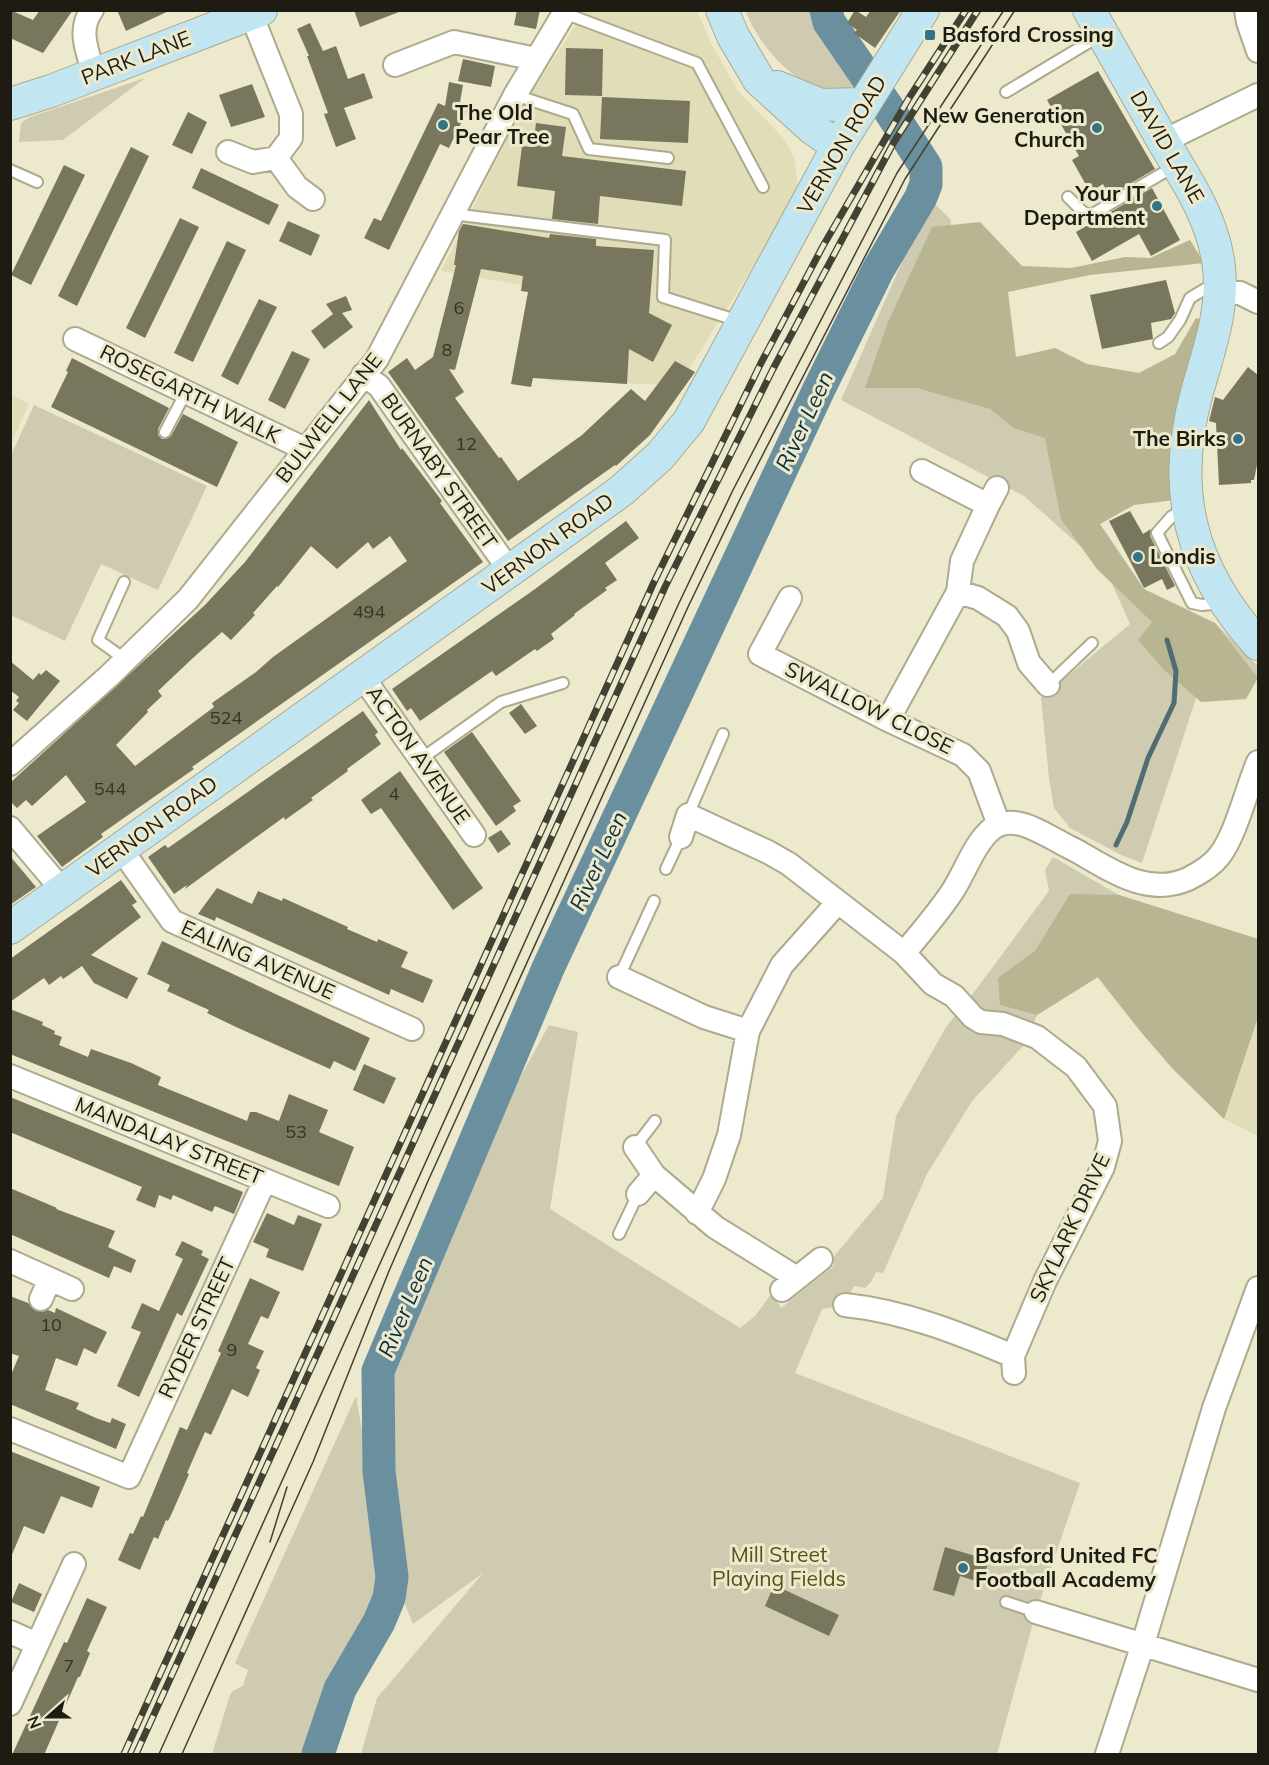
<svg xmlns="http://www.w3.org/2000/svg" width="1269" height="1765" viewBox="0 0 1269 1765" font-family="Mulish,sans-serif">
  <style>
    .built { fill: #e1ddb8 }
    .green { fill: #cecbb1 }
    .forest { fill: #b8b593 }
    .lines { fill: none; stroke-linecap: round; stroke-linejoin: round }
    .stream { stroke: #536c74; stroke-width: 5 }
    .river { stroke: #6a8f9e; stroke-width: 33 }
    .building { fill: #78765c; fill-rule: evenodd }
    .lane-casing { stroke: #adaa8e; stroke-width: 14 }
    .street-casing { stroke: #adaa8e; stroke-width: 26 }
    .secondary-casing { stroke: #adaa8e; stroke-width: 34 }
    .lane { stroke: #fff; stroke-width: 10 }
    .street { stroke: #fff; stroke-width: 22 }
    .secondary { stroke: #c2e6f1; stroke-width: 32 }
    .tram { stroke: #434134; stroke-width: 1.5 }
    .rail-casing { stroke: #434134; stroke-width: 7 }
    .rail { stroke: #ece9cc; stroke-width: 4.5; stroke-dasharray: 14; stroke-linecap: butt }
    .poi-dot { fill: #347288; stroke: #ece9cc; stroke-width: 2 }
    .labels { text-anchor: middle; stroke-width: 6; stroke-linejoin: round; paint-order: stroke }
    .number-label { font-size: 18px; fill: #343224 }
    .poi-label { font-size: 21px; font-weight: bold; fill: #1e1c12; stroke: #ece9cc; text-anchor: start }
    .street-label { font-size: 21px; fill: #1e1c12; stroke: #ece9cc }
    .park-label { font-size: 21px; fill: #585017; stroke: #ece9cc }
    .water-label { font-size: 22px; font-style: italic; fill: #0a2f3b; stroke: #ece9cc }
  </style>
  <rect width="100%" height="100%" fill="#ece9cc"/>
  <path class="built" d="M585,11h112l15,34 26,46 45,47 11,19 5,36 -120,192 -131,-4 5,-91 -112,-19 86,-172z
    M11,395l18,9 -18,39z
    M1258,1017v119l-34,-17z"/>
  <path class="green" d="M746,11h66l6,16 38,59c-45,22 -97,-37 -110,-75z
    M145,78l-82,62 -44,2 2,-19 9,-6z
    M930,199l21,21 -14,158 114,59 76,148 88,38 43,43v9l-12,15 -44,-10 -60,183 -21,-8 -51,-27 -16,-20 -5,-30 -8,-80 89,-74 -25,-56 -81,-72 -183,-96z
    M34,405l173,81 -49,104 -57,-26 -36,77 -54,-26v-160z
    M1053,857l66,38 139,44v78l-34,102 -51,-50 -32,-37 -44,-55 -60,38 -13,30 -52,56 -45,73 -44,99 -7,-1 -5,10 -6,6 -11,-2 -9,19 -23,4 -27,64 285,110 -44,129 -39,142h-636l16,-56 106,-125 -70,51 -13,-32 -26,-222 90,-191 85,-154 29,7 -28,177 190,119 15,-12 17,-23 9,15 54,-43 -4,-5 52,-62 13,-82 50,-89 29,-36 74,-100 -4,-21z
    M356,1396l31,181v22l-4,16 -46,88 -17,51h-108l18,-59 3,-4 10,-5 5,-16 -13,-7z"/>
  <path class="forest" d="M980,222l42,44 49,2 54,-11 25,1 40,-18 14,23 -114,12 -82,17 8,65 39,-9 32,16 52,9 36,-19 21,-36 8,3 -29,179 -41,5 -34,19 44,65 71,34 43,55 -12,21 -45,3 -37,-32 -26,-30 14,-18 -55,-53 -36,-50 -16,-81 -31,-10 -24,-19 -73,-21h-52l23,-66 44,-95z
    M1070,894l49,1 139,44v78l-34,102 -51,-50 -32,-37 -43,-55 -61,38 -37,-10 -2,-27 37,-27z"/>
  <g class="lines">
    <path class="stream" d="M1116,845l11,-23 21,-64 26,-55 2,-32 -9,-31"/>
    <path class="river" d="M318,1754l22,-65 39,-67 10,-24 3,-21 -13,-106 -1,-100 171,-405 270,-577 59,-119 43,-73 5,-13v-17l-40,-62 -57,-83 -3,-12"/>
  </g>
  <path class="building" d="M10,10l23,10 7,-10h33l-30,43 -33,-15z
    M117,10h54l-45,21z
    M354,10h45v2l-39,15z
    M517,10h23l-4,19 -22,-4z
    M855,10l11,7 5,-7h30l-26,38 -21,-15 3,-3 -10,-7z
    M310,23l13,28 13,-5 12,33 16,-6 9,25 -29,10 12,31 -20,8 -12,-33 4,-1 -21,-57h2l-12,-27z
    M566,48l37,1 -1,47 -37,-1z
    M463,59l32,7 -4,21 -33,-6z
    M1098,71l57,98 -46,27 -6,-12 -13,8 -18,-32 7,-4 -32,-56z
    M449,82l14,3 -4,23 8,3 -18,37 -9,-4 -51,106 -25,-12 10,-20 7,3 57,-118 7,3z
    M252,84l13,33 -34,10 -12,-32z
    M602,97l88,4 -2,42 -88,-4z
    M188,112l19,10 -15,32 -20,-9z
    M536,123l30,4 -4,29 124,15 -4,35 -82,-10 -2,28 -46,-5 3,-28 -38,-5 5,-40 11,1z
    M131,147l18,9 -72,150 -19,-10z
    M64,165l21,10 -54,110 -20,-10z
    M201,168l78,37 -10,20 -77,-37z
    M1152,188l28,52 -29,16 -12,-22 -47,27 -16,-29z
    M180,218l19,9 -54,111 -19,-10z
    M288,221l32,14 -9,21 -32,-15z
    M463,224l86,14 1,-4 46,5v7l58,4 -5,63 23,12 -19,37 -24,-13 -2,35 -94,-6 -2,9 -20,-3 17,-92 -7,-1 2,-15 -42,-7 -26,101 -6,-1 15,23 -9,6 44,60 2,-1 17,24 64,-46 49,-46 14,12 30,-40 20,11 -45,63 -34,31 -1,-1 -107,76 -120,-169 19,-14 8,12 18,-13 17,-67 6,-25h-2l5,-34z
    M227,241l19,9 -53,112 -19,-9z
    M1166,280l9,33 -4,6 -20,4 2,16 -51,10 -12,-54z
    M346,296l6,14 -10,3 11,14 -29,22 -13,-18 22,-17 -7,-10z
    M259,299l18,8 -39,78 -17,-9z
    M292,351l18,8 -25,50 -17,-9z
    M72,358l97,50 -11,21v6l4,4h4l5,-3 12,-22 55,28 -21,45 -166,-80 17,-35 -2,-1z
    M1248,367l10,8v85l-4,20h-3v3l-32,2 -3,-62 -7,-2 6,-24 8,3z
    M369,400l32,50 1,-2 40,53 -2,2 43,59 -291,205 2,2 -93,65 2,3 -41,30 -25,-31 49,-34 -20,-27 -34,31 -6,-6 -9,8 -7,-7v-18l195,-178 40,-43zM390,536l17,25 -134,96 -17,15 -44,31 2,4 -79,59 -19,-21 32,-33 -1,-2 15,-14 -4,-5 36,-34 28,-25 9,8 24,-25 -2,-2 24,-27 1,1 33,-41 26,23 31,-27 5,7z
    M1130,511l13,23 8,-5 -1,7 25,50 -8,4 -5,-11 -18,9 -35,-67z
    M626,521l13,17 -34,25 12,17 -12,8 2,2 -33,24 1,1 -24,19 3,5 -17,12 -2,-2 -39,27 -4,-5 -72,50 -9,-13 -4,3 -15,-22 143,-100z
    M10,661l23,19 6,-7 2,2 5,-5 14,11 -33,40 -14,-11 6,-7 -3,-2 3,-4 -9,-7z
    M521,704l16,22 -12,8 -16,-21z
    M363,711l15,21 -3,3 6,9 -34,25 1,2 -37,27 2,2 -28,20 -1,-3 -99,72 2,-4 -13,9 -26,-37 17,-12 3,3z
    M472,732l49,69 -8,5 3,5 -20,15 -52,-74z
    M400,771l83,117 -30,22 -72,-102 -10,6 -10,-14z
    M501,830l10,14 -13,9 -10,-15z
    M10,856l26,31 -26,18z
    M121,880l16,22 -5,3 9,12 -50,38 47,23 -11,21 -33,-16 -12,-17 -19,13 -2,-3 -12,9 -5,-7 -34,24v-43z
    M217,888l35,16 6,-13 24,10 1,-3 65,29 -1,2 30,13 1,-3 30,13 -7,15 32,13 -10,23 -32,-14 -2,6 -173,-78 -1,4 -17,-7z
    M162,941l208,97 -15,33 -21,-10 -4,8 -94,-42 -29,-14 2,-3 -42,-19 3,-6 -23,-11z
    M10,1009l33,13 -1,3 13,6 -1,3 8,3 -3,8 29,12 3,-8 40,14 30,14 -3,8 89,36 3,-9h6l23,9 10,-27 39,16 -9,22 35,15 -15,39 -329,-132z
    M364,1064l32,14 -12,26 -31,-14z
    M10,1097l233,95 -9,22 -19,-8 -3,6 -39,-17 -2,5 -12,-5 -4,13 -19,-8 6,-13 -132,-55z
    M10,1188l47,20 -1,1 59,22 -7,16 28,13 -5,13 -17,-7 -5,12 -99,-44z
    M267,1213l27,12 4,-10 24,9 -19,47 -37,-14 3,-8 -16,-7z
    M182,1241l21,10 -2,4 8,4 -27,57 -5,-3 -38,84 -22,-11 24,-54 -10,-4 11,-25 17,8 24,-52 -8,-4z
    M250,1278l30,14 -12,27 -7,-3 -13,28 16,7 -8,17 4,2 -12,27 -16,-8 -21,46 -6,-3 -18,41 2,1 -17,39 -4,8 -2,-1 -8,19 -4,-2 -14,33 -22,-10 12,-27 3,1 8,-18 2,1 37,-90 7,3 34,-77 -3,-2z
    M10,1296l18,7 8,8 12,-1 7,3 1,-5 51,24 -11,22 -12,-6 -7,18 -21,-8 -11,32 34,13 -3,6 20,9 14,5 2,-5 14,6 -10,25 -106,-45v-27l9,-21 -9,-3z
    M10,1451l90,36 -8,21 -31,-12 -17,38 -20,-8 -13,31z
    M945,1547l44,13 -7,23 -22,-7 -6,20 -21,-6z
    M19,1583l23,11 -8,18 -23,-10z
    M774,1585l65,30 -10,21 -64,-30z
    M87,1598l20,9 -20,44 3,2 -10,24h-2l-34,78h-32l52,-113 3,1z"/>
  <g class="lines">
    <defs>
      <path id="lane" d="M564,13l133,50 66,124
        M1006,92l95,-57
        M515,95l58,19 16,35 79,9
        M10,170l27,12
        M1068,197l15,15 8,3 84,-49
        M452,214l213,26 -2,57 76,24
        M1159,343l9,-6 12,-17 10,-22 25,-15
        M165,432l21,-40
        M1185,508l-14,9 -14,16 35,70 10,2 21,-2
        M124,582l-26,58 28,20
        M1048,685l44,-42
        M421,759l80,-57 62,-19
        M688,815l35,-81
        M666,869l15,-32
        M619,977l35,-76
        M635,1147l20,-26
        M619,1234l19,-40
        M1006,1602l30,10"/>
      <path id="street" d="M92,10c-15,20 -4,43 2,64
        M1246,10l2,12 10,29
        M395,65l59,-23 82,17
        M1164,141l94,-46
        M228,152l25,10 23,-4 15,-20v-24l-40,-100
        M276,158l21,29 16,12
        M1221,293h19l18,9
        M75,339l230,110
        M363,375l16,11 131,185
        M922,471l66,34
        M958,592l20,6 29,18 11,15 11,32 19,22
        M790,598l-30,56 128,66 75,35 16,16 20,54
        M362,676l112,159
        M888,720l70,-128 4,-31 26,-56 9,-17
        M10,764l99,-88 79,-77 189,-240 138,-264 51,-85
        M10,828l53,63
        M681,837l7,-22 80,37 21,12 115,89 29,31 21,12 19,21 8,5 22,2 34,13 39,30 29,39 5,35 -7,26 -58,114 -32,75 1,17
        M121,849l51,72 240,108
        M904,953c17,-20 34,-40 48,-61 13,-19 25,-57 46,-67 21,-8 42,7 60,16 8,5 16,8 24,13 33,19 67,42 106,25 12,-6 24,-13 32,-24 16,-21 27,-67 38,-93
        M619,977l85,40 44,14
        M10,1076l318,130
        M635,1147l19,28 -16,19
        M654,1175l61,52 82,51
        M697,1213l17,-34 15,-44 19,-104 34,-66 56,-63
        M10,1261l62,28
        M782,1290l39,-31
        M41,1299l9,-20
        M845,1305c58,6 114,28 168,51
        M10,1429l119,48 136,-297
        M1036,1612l222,68
        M10,1632l27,12
        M10,1704l64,-140
        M1107,1754l36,-110 71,-236 44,-120"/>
      <path id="secondary" d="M722,10l11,26 26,44 54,49 25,17
        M1089,10c25,44 49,87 74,131 24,40 51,79 56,127 5,42 -11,85 -22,124 -27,98 -7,177 61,252
        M777,87l44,18 43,-1
        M10,104l41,-13 210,-81
        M10,928l611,-437 39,-35 29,-35 149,-275 85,-136"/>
    </defs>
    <use href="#lane" class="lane-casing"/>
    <use href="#street" class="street-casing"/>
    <use href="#secondary" class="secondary-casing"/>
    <use href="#lane" class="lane"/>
    <use href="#street" class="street"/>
    <use href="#secondary" class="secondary"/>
    <path class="tram" d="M270,1542l17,-55
      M159,1754l369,-819 151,-332 54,-113 164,-317 107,-163
      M182,1754l131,-292 76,-191 39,-90 260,-574 55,-114 162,-314 110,-169"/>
    <defs>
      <path id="rail" d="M124,1754l530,-1172 107,-219 62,-117 86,-148 57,-88
        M136,1754l529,-1167 108,-218 121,-227 84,-132"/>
    </defs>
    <use href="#rail" class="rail-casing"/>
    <use href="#rail" class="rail"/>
  </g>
  <g class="poi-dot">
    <rect x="924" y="29" width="12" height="12" rx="3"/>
    <circle cx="443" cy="125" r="6"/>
    <circle cx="1097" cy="128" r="6"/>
    <circle cx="1157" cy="206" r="6"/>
    <circle cx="1238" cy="439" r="6"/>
    <circle cx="1138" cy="557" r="6"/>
    <circle cx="963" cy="1568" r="6"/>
  </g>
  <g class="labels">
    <g class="number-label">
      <text x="459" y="314">6</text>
      <text x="447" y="356">8</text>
      <text x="466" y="450">12</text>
      <text x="369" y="618">494</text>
      <text x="226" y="724">524</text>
      <text x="110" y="795">544</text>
      <text x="394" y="800">4</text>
      <text x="296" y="1138">53</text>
      <text x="51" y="1331">10</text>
      <text x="232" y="1356">9</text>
      <text x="69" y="1672">7</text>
    </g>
    <g class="poi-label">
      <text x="942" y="42">Basford Crossing</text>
      <text x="455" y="120">The Old<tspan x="455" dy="24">Pear Tree</tspan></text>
      <text x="1085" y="123" text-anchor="end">New Generation<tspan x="1085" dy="24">Church</tspan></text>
      <text x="1145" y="201" text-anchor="end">Your IT<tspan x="1145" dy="24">Department</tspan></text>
      <text x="1226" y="446" text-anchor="end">The Birks</text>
      <text x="1150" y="564">Londis</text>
      <text x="975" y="1563">Basford United FC<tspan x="975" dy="24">Football Academy</tspan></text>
    </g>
    <g class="street-label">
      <text transform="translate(136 58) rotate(-21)" y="7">PARK LANE</text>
      <text transform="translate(842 145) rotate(-60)" y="7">VERNON ROAD</text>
      <text transform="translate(1167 147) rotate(60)" y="7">DAVID LANE</text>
      <text transform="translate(190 394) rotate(26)" y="7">ROSEGARTH WALK</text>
      <text transform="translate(329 418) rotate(-52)" y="7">BULWELL LANE</text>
      <text transform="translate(439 471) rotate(55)" y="7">BURNABY STREET</text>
      <text transform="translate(548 544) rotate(-36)" y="7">VERNON ROAD</text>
      <text transform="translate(869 708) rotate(26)" y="7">SWALLOW CLOSE</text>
      <text transform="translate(418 755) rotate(55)" y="7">ACTON AVENUE</text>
      <text transform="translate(152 827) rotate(-36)" y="7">VERNON ROAD</text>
      <text transform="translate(258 960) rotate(24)" y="7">EALING AVENUE</text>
      <text transform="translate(169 1141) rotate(22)" y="7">MANDALAY STREET</text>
      <text transform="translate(1070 1228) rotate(-65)" y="7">SKYLARK DRIVE</text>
      <text transform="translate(197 1328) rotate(-65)" y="7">RYDER STREET</text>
    </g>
    <g class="park-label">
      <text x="779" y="1562">Mill Street<tspan x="779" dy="24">Playing Fields</tspan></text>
    </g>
    <g class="water-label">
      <text transform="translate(804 421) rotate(-65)" y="8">River Leen</text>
      <text transform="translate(598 861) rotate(-65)" y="8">River Leen</text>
      <text transform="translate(405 1307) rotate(-67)" y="8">River Leen</text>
    </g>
  </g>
  <rect width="1269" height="1765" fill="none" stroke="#1e1c12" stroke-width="24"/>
  <g transform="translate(48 1717) rotate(249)" stroke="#ece9cc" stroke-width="4.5" paint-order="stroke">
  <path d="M0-4.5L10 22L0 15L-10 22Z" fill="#1e1c12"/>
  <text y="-9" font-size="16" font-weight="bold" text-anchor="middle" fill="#1e1c12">N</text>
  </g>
</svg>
